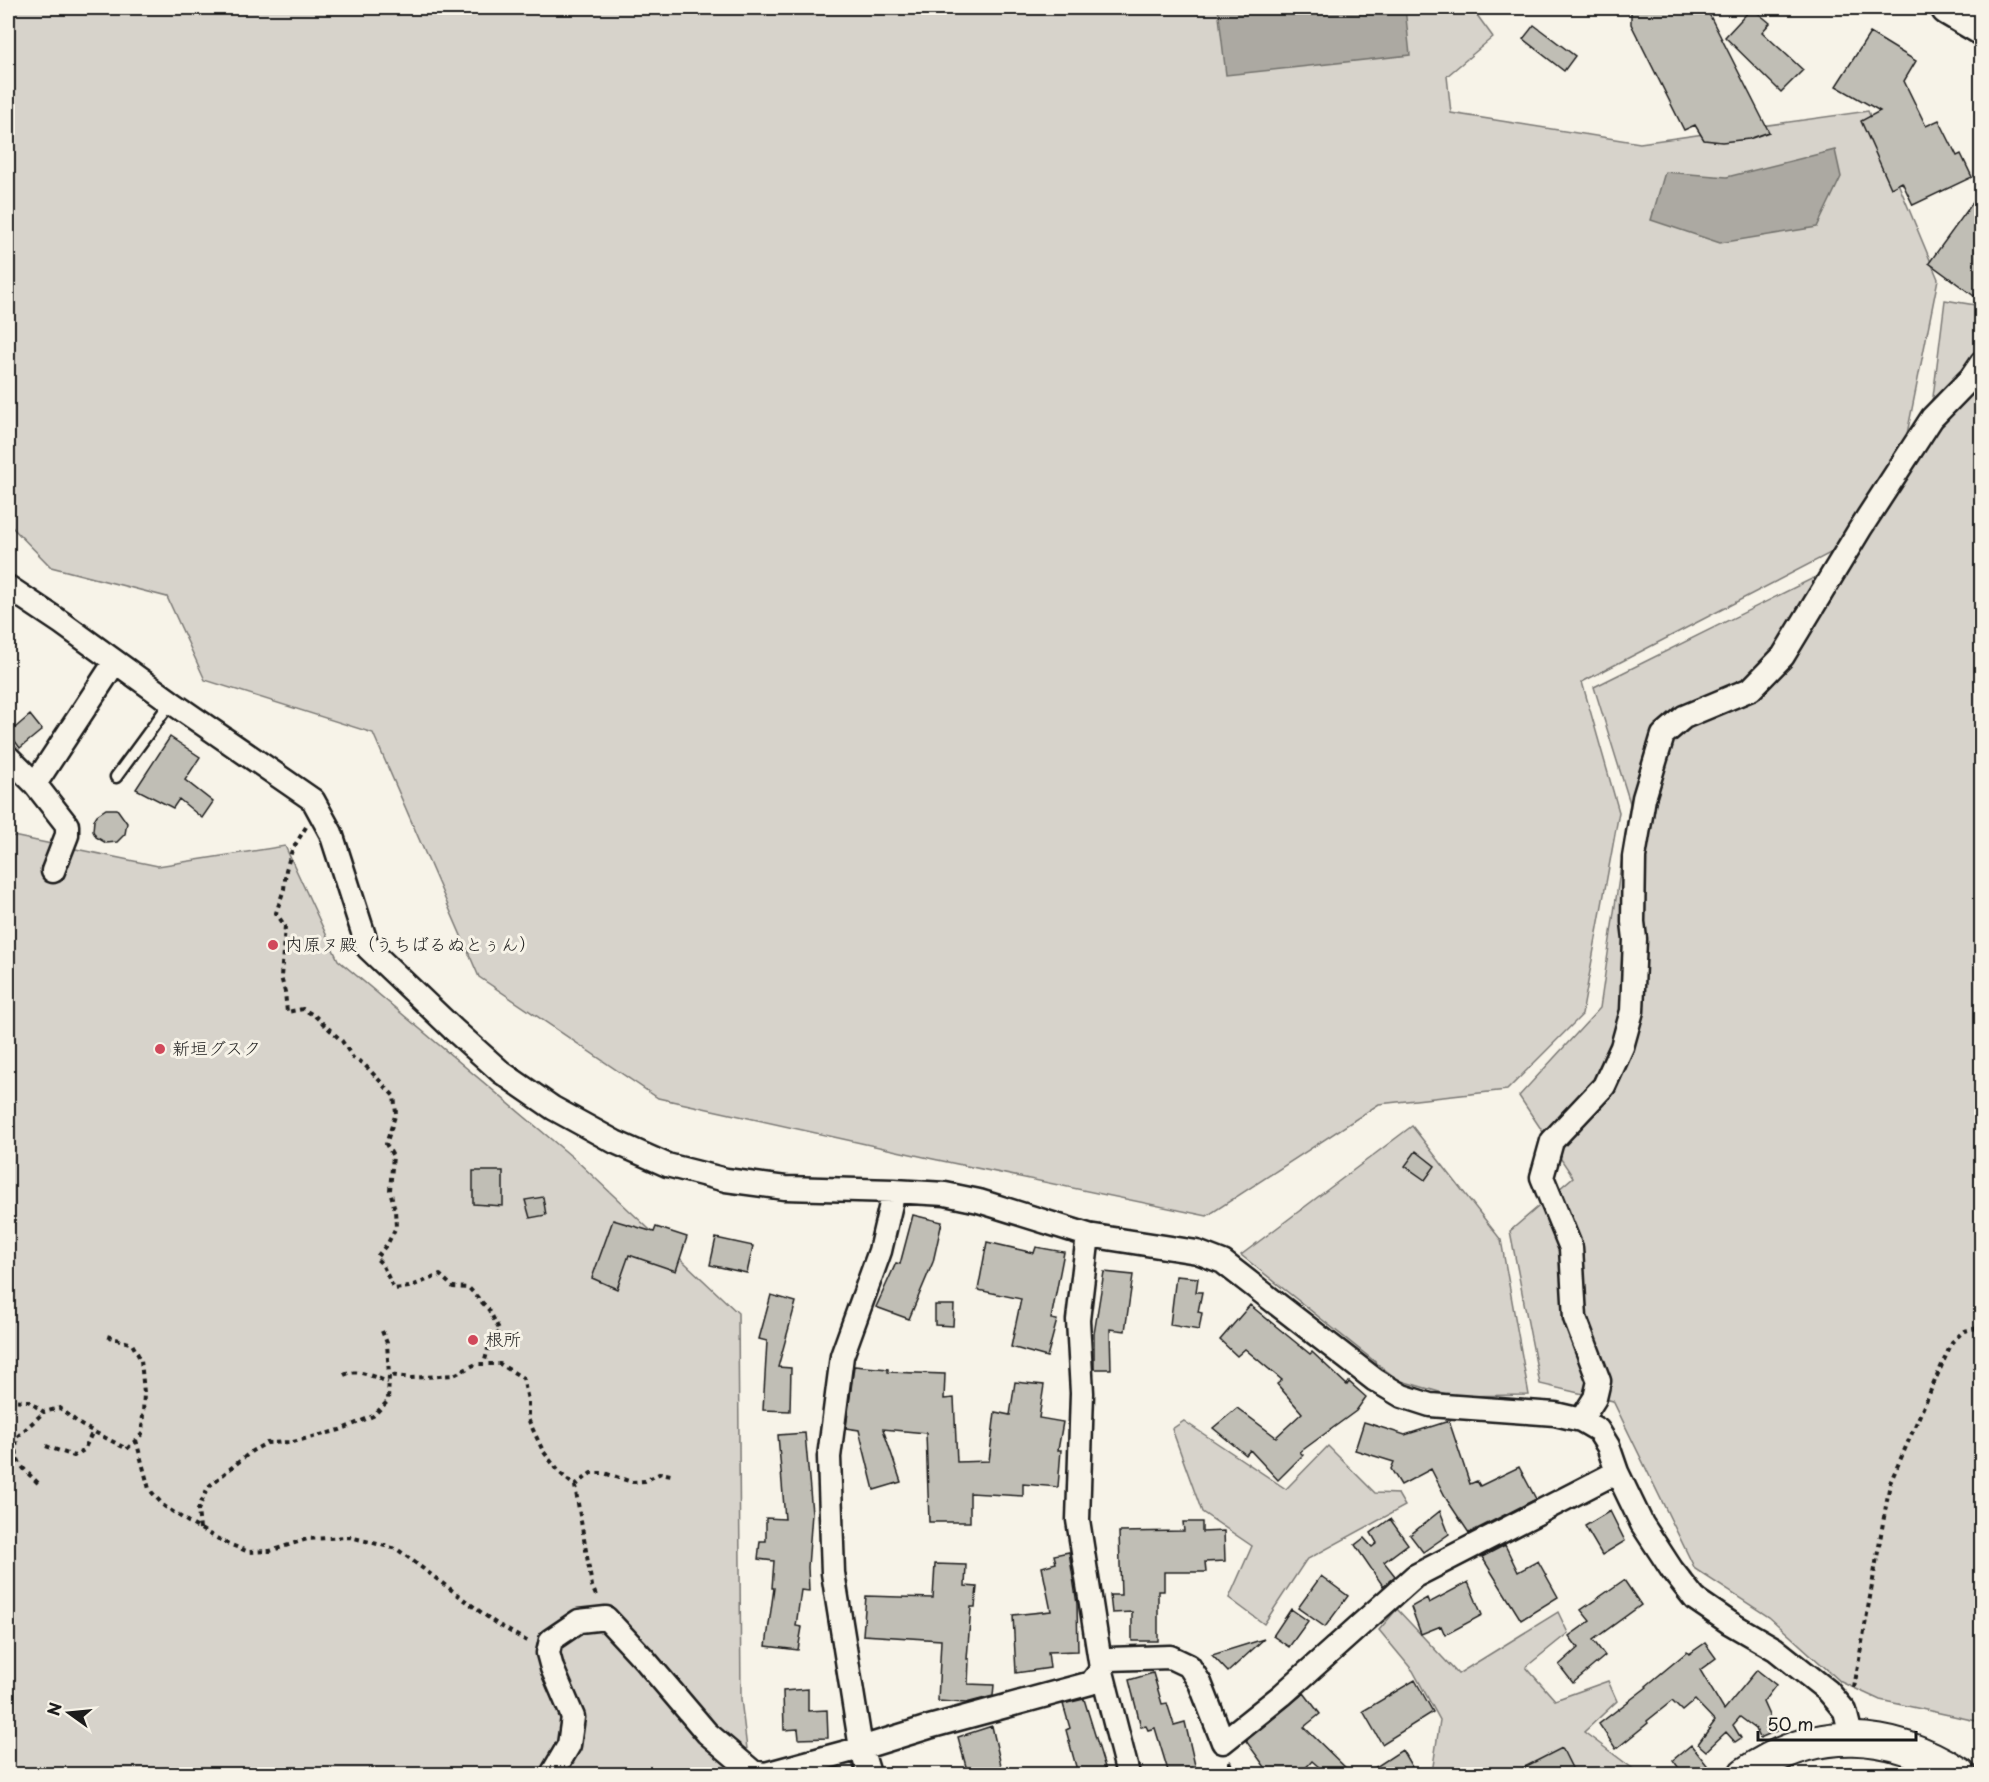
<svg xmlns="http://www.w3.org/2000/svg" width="1989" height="1782" viewBox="0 0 1989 1782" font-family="'Playpen Sans','Klee One',sans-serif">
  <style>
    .green { fill: #d7d3cb; stroke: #7a7874; stroke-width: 1.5 }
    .water { fill: #aca9a2; stroke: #72716c; stroke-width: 1.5 }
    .building { fill: #c0beb5; stroke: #1c1c1c; stroke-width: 1.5 }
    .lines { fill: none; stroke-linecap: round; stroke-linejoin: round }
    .service-casing { stroke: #1c1c1c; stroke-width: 15 }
    .minor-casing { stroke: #1c1c1c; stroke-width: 27 }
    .secondary-casing { stroke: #1c1c1c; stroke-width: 36 }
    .trunk-casing { stroke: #1c1c1c; stroke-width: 38 }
    .path { stroke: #1c1c1c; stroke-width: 4; stroke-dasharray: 4.5 4.5; stroke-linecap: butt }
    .service { stroke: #f7f3e8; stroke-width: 10 }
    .minor { stroke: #f7f3e8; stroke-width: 22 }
    .secondary { stroke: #f7f3e8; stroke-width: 32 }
    .trunk { stroke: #f7f3e8; stroke-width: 33 }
    .poi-dot { fill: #d1495b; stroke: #f7f3e8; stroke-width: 2 }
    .labels { text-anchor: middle; stroke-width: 6; stroke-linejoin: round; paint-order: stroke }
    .poi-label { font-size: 18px; fill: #1c1c1c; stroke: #f7f3e8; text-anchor: start }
  </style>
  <rect width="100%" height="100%" fill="#f7f3e8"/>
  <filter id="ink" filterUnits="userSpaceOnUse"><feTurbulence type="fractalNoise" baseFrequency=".0167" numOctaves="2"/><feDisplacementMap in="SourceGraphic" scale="12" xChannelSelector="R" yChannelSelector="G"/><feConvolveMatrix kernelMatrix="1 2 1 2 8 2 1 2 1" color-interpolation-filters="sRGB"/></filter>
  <g filter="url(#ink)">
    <path class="green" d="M8,8h1440l-1,4 30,3 16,22 -46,39 4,37 189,30 228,-32 70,168 -33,165 -63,103 -260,135 37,130 -37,203 -75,75 -128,14 -172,112 -274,-57 -275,-61 -179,-121 -106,-244 -168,-53 -38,-83 -116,-30 -43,-44z
      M1945,300l36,6v1416l-101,-22 -39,-18 -72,-65 -74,-48 -82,-168 -73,-17 -30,-153 63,-54 -54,-81 81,-88 30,-205 -36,-116 260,-129 79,-161z
      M8,835l150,31 127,-20 53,114 239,201 161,152 3,386 9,75h-742z
      M1412,1126l89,114 28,155 -76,1 -55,-16 -157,-125z
      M1184,1421l102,68 42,-43 47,47 23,1 7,12 -99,54 -42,64 -35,-26 23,-52 -50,-34 -30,-83z
      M1397,1609l61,65 100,-62 10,21 -42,34 29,33 53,-19 9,20 -33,31 56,42h-211l4,-8 7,-46 -27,-49 -34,-41z"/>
    <path class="water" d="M1218,8h187l5,47 -184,20z
      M1835,150l6,27 -24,50 -97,16 -69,-23 14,-48 62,5z"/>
    <path class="building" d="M1631,8h75l63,124 -20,7 -27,3 -18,-2 -9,-15 -11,5 -53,-106z
      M1752,8l18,15 -8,9 41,38 -22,22 -56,-55z
      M1534,25l41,31 -11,15 -41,-32z
      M1870,33l46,28 -12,20 22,45 13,-6 18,36 4,-2 11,23 -59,28 -11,-23 -11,6 -30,-67 19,-10 -44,-25z
      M1982,190v96l-8,10 -45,-33z
      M30,715l12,15 -22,18 -11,-15z
      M170,737l30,20 -15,23 28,22 -11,16 -23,-19 -6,9 -37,-19z
      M106,809h11l10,14 -2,11 -8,8 -11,1 -10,-6 -3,-6 1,-11 3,-5z
      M1416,1151l19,15 -10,14 -20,-14z
      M473,1171h30v35l-30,-2z
      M543,1197l3,18 -16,3 -5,-18z
      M913,1215l29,7 -9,40 -24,57 -33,-12 20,-44 4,1z
      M613,1220l41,12 2,-5 31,10 -11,34 -47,-16 -12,34 -25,-11z
      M716,1238l37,8 -6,27 -37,-8z
      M987,1242l47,11 2,-6 28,5 -13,67 6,1 -10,37 -36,-10 10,-48 -43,-9z
      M1104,1272l29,3 -8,56 -15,-2 1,40h-17v-35z
      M1176,1276l22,2 -2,14h6l-4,20 4,1 -3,17 -29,-5z
      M771,1295l25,7 -18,65 13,1 -1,43 -27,-1 4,-69 -8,-2z
      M935,1305h19l-1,21 -18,-1z
      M1250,1305l60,49 2,-2 35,33 2,-3 17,15 -10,14 -56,41 3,3 -25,25 -28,-30 -4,5 -33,-27 24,-20 39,29 26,-24 -25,-29 5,-4 -37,-31 -8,7 -17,-16z
      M854,1366l34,3v3l57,2 -1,25 10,-1 3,64 32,-1 6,-49 15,3 5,-33 29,3 -5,33 24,4 -5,28h3l-3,37 -35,-3v12l-53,-3v29h-41l-3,-89 -43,-4 18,53 -27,8 -15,-60 -13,-2z
      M1449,1421l21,63 7,-3 3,5 39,-19 17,32 -67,34 -22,-33 -16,-31 -30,16 -10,-16 3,-7 -39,-12 9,-28 41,13z
      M805,1433l7,80 -4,54 1,24 -8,-1 -5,36 6,1 -4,23 -32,-4 8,-58h-2l2,-27 -16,-2 2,-18h6v-23l19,1 -7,-84z
      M1440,1511l9,23 -26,18 -13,-17z
      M1610,1511l15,30 -23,14 -17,-29z
      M1390,1519l18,25 -24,18 11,14 -12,10 -28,-41 9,-7 8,9 5,-4 -6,-10z
      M1183,1522h19v10l22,-1 1,30 -20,1 1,10h-42v19h-6v50h-26v-29l-20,1 -2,-18h11l-2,-63 65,-1z
      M1505,1545l13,27 20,-11 20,36 -37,23 -39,-63z
      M1069,1552l8,52 1,47 -30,1 2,16 -34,5 -3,-58 38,-4 -9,-44 14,-4 -2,-8z
      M935,1564l31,1 -1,21 12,1 -2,20h-4l-4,52h2l-1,25 26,1 -1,11 -27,7 -28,-2 3,-61 -78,-5 3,-39 67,2z
      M1321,1576l27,20 -23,31 -27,-19z
      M1624,1580l17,25 -48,35 12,16 -32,27 -14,-18 19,-17 -9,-12 21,-15 -9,-11z
      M1468,1582l14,33 -37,20 -4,-9 -20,8 -10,-27 16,-9 2,5z
      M1291,1609l17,12 -19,26 -16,-11z
      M1264,1639l-36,33 -16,-17z
      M1705,1643l11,15 -16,12 24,40 33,-40 19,15 -13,17 13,29 -16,7 -4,-9 -16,-12 -7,8 8,13 -6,4 -9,-10 -20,19 -8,-7 17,-23 -20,-21 -13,11 -10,-10 -25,20 1,2 -32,26 -17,-25 48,-37 -1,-1 41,-34 2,2z
      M1153,1673l9,31 5,-1 7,22 11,-3 12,52h-28l-14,-46 -7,2 -2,-4 -5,1 -12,-47z
      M1415,1680l18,32 -51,32 -19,-33z
      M808,1689v22l19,-1 1,28 -29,1 -1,-10 -14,1 -1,-39z
      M1304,1693l16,21 -16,13 48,47h-25l-15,-13 -12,13h-30l-24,-33z
      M1084,1699l23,75h-29l-12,-44 4,-2 -7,-24z
      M992,1726l11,48h-35l-10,-37z
      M1691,1745l23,29h-31l-10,-14z
      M1562,1748l13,26h-64z
      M1402,1750l14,24h-51z"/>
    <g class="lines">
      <defs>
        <path id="service" d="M116,777l55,-75"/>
        <path id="minor" d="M8,587l54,36 109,79 142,98 18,33 37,115 85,81 48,43 52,36 62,34 52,23 59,15 59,8 109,3 51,3 34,7 109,34 109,17 26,10 152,118 27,16 28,9 125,9 26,6 17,10 10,16 9,26 25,52 30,46 23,29 35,24 45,26 53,42 17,20 7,28
          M8,757l27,27
          M53,871l14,-36v-10l-32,-41 80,-122
          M1088,1235l-10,85 4,73 -4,127 23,148 27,106
          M1581,1420l14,-22 4,-17 -24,-63 -4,-70 -29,-71 10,-36 52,-55 18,-39 10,-36 3,-72 -2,-17 1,-65 10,-59 19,-63 21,-18 67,-28 32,-33 77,-127 72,-111 39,-40 11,-16
          M552,1774l17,-29 4,-28 -21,-49 -4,-15 3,-13 28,-19 27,-3 39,42 62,73 46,39 12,2 96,-26 68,-21 162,-44 18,-24 61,-2 19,9 11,17 23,59 59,-47 133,-119 202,-104
          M869,1774l-8,-26 -28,-175 -4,-116 13,-101 38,-105 14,-60"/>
        <path id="secondary" d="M1745,1774c70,-49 145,-45 215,0"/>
        <path id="trunk" d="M1948,8l34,20"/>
      </defs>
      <use href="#service" class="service-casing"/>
      <use href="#minor" class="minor-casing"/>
      <use href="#secondary" class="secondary-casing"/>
      <use href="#trunk" class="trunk-casing"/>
      <path class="path" d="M306,827l-14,23 -6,20 -2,19 -8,24 9,13 -4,51 4,15 2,20 16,-3 12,7 27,25 11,17 10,5 31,33 2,17 -10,31 7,12 -3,34 5,20 1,17 -8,16 -12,15 6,6 12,25 15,-2 31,-12 13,12 16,1 20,22 11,21 -11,14 -5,19
        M382,1331l5,12 2,32
        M344,1375c13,-7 30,2 44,7
        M8,1400l20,1 16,11 16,-4 21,17 46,24 15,-15 2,-41 -3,-33 -9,-16 -25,-8
        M136,1440l13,49 15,17 29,19 31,17 25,10 21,-1 37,-12 43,-2 47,12 97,73 36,21
        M46,1446l28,10 10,-6 9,-19
        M38,1483c-17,-17 -24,-20 -21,-46l27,-25
        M575,1486l16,-13h13l28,9 13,-1 16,-8 10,2
        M200,1529l-2,-19 10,-23 44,-36 15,-8 26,-1 47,-12 33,-14 15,-15 1,-26 22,3 43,-3 22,-11h24l23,14 5,22v19l15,32 17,22 15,13 17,100 5,12
        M1854,1688l36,-205 62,-141 12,-11 18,-4
        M1229,1761l5,13"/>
      <use href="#service" class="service"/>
      <use href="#minor" class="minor"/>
      <use href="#secondary" class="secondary"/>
      <use href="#trunk" class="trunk"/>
    </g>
  </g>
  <g class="poi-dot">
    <circle cx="273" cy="945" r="6"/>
    <circle cx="160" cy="1049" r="6"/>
    <circle cx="473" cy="1340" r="6"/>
  </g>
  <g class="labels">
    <g class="poi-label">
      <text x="285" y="951">内原ヌ殿（うちばるぬとぅん）</text>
      <text x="172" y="1055">新垣グスク</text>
      <text x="485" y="1346">根所</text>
    </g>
  </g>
  <rect width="1989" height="1782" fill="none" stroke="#f7f3e8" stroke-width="30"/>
  <rect x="15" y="15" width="1959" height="1752" fill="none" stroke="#1c1c1c" stroke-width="2" filter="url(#ink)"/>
  <g transform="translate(69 1713) rotate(285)" stroke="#f7f3e8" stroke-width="4.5" paint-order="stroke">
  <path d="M0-4.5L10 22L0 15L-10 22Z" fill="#1c1c1c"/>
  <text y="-9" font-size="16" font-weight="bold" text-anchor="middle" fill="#1c1c1c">N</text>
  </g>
  <path d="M1758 1731v9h158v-9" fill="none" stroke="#1c1c1c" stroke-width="3"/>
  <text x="1767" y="1731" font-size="18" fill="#1c1c1c" stroke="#f7f3e8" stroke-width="4.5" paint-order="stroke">50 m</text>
</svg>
